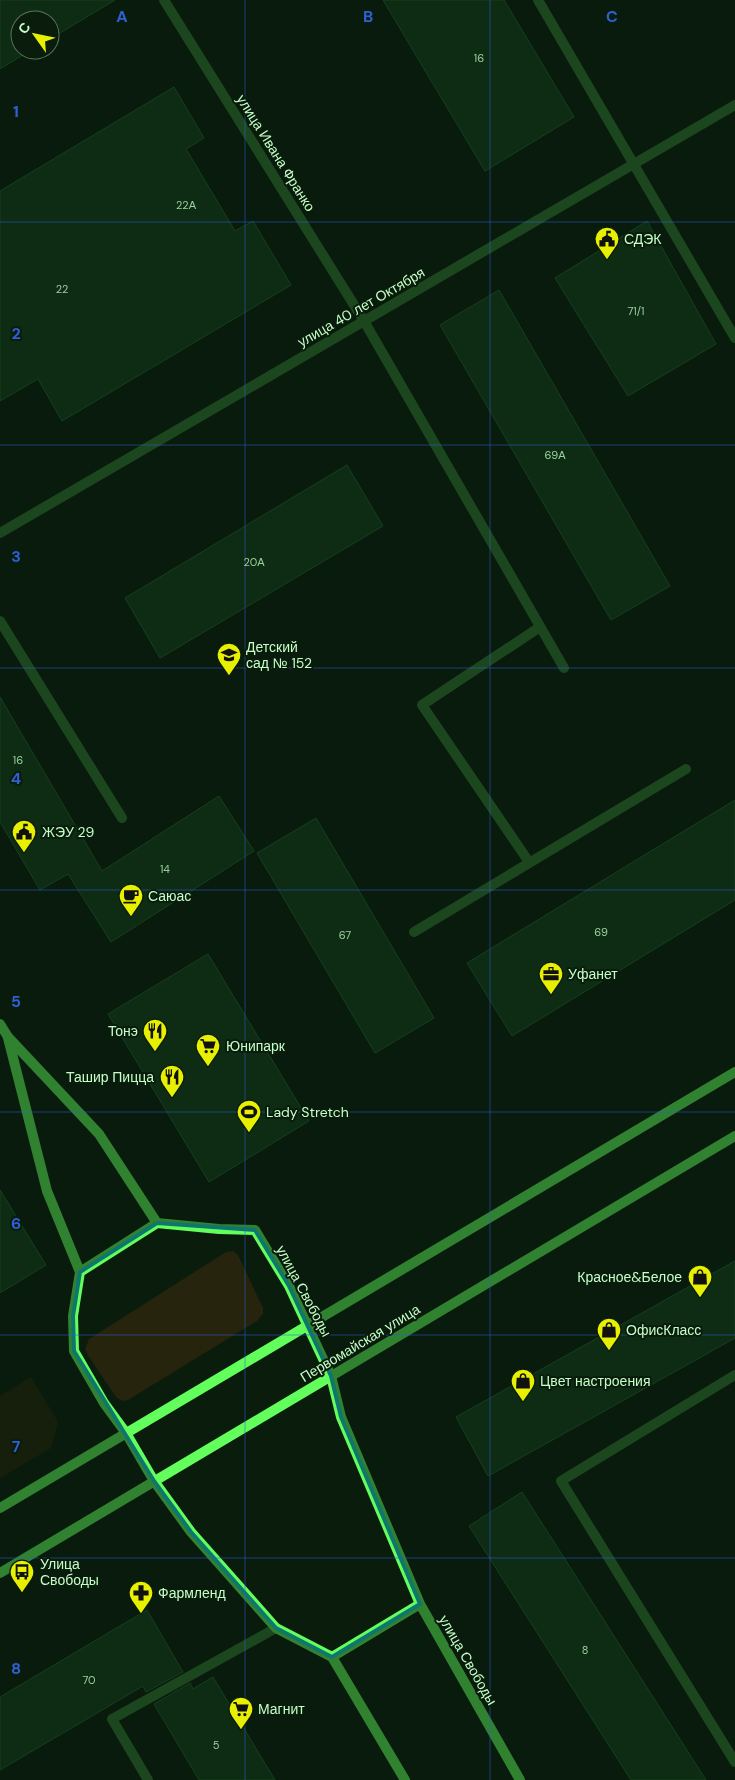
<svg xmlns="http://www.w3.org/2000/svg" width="735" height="1780" viewBox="0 0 735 1780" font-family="'DM Sans',sans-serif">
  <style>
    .green { fill: #26240d }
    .building { fill: #153e1b; stroke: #266b30 }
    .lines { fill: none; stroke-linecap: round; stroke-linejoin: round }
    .lane { stroke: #347d33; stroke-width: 10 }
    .street { stroke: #347d33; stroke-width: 10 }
    .secondary { stroke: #62ff5c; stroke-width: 10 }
    .marked { fill: none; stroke: #0f766e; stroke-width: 4; stroke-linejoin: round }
    .grid { fill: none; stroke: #2e60d6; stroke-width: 1; stroke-opacity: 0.55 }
    .labels { text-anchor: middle; stroke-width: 4; stroke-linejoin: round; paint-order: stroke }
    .number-label { font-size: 11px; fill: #99cf9d }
    .street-label { font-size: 14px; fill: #c5ffc8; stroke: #0a1c0c }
    .poi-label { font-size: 14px; fill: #c5ffc8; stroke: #0a1c0c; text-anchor: start }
    .grid-label { font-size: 16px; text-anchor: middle; font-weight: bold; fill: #2e60d6; stroke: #0a1c0c; stroke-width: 4; stroke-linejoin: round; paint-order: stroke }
  </style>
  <rect width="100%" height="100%" fill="#0a1c0c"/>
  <path class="green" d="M233,1251l5,4 25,53v6l-6,7 -129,79 -6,1 -6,-4 -27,-40 -4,-8 4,-10 137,-87z
    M31,1377l27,45 -7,26 -51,30v-82z"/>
  <path class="building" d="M0,0h115l-65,39v-19h-30v30h11l-31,19z
    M383,0h121l70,117 -89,54z
    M174,87l30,51 -18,11 49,82 18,-10 38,64 -229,136 -24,-42 -38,22v-210z
    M647,221l69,123 -88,52 -73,-118z
    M499,290l171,296 -59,34 -171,-295z
    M347,465l36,61 -223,132 -35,-60z
    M0,697l102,174 117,-75 35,55 -143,91 -43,-68 -28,16 -40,-68z
    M735,800v100l-223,136 -45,-73z
    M316,818l118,200 -59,35 -118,-200z
    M208,954l101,167 -100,61 -101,-168z
    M0,1190l46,75 -46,28z
    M735,1261v77l-247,138 -32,-59z
    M522,1492l184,288h-75l-162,-254z
    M147,1610l36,62 -37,20 -3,-6 -143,84v-73z
    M213,1677l62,103h-76l-45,-76 36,-21 3,6z"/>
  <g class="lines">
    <path class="lane" d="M538,0l197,338
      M364,321l200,347
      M0,621l122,197
      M529,862l-107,-157 118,-78
      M414,932l272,-163
      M735,1375l-174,106 174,281
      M148,1780l-36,-61 164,-91"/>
    <path class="street" d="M164,0l200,321
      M0,533l735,-428"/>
    <path class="secondary" d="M0,1024l8,13 91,97 58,89 62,6 36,1 34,56 42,90 10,41 79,187 100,176
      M8,1038l39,153 33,81 -7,44 1,35 30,52 22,30 28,48 37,51 85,96 56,29 73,123
      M80,1272l77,-49
      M0,1508l735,-436
      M0,1573l735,-437
      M332,1657l88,-53"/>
  </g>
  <path d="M0 0H735V1780H0ZM157,1223l98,7 34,56 42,90 10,41 79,187 -88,53 -56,-29 -85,-96 -37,-51 -80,-130 -1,-35 7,-44z" fill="#0a1c0c" fill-opacity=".55" fill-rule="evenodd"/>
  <path class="marked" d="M157,1223l98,7 34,56 42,90 10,41 79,187 -88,53 -56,-29 -85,-96 -37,-51 -80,-130 -1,-35 7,-44z"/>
  <path class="grid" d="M245,0v1780M490,0v1780M0,222h735M0,445h735M0,668h735M0,890h735M0,1112h735M0,1335h735M0,1558h735"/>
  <defs>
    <symbol id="civic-pin" viewBox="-11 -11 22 30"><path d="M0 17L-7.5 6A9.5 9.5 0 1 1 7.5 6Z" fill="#e6f000" stroke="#0a1c0c"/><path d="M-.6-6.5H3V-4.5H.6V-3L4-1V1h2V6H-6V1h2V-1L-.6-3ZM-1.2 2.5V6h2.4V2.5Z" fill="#111"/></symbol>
    <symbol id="school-pin" viewBox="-11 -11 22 30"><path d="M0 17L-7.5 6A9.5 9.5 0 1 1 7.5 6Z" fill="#e6f000" stroke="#0a1c0c"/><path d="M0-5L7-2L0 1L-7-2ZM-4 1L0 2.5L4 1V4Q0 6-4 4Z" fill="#111"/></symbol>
    <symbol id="cafe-pin" viewBox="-11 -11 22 30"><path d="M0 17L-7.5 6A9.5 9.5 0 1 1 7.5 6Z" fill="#e6f000" stroke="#0a1c0c"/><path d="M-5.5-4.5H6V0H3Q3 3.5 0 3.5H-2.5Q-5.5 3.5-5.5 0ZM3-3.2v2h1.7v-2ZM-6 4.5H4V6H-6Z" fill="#111"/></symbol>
    <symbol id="office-pin" viewBox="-11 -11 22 30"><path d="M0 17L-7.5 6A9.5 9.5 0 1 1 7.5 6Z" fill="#e6f000" stroke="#0a1c0c"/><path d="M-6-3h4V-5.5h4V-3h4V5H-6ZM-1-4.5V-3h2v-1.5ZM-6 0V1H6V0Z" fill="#111"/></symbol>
    <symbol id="restaurant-pin" viewBox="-11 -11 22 30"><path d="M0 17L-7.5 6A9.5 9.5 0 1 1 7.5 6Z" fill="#e6f000" stroke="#0a1c0c"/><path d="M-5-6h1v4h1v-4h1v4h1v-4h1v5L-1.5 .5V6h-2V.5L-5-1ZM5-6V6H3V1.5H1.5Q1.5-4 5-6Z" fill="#111"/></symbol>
    <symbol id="supermarket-pin" viewBox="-11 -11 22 30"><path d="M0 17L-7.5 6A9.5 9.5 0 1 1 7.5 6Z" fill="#e6f000" stroke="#0a1c0c"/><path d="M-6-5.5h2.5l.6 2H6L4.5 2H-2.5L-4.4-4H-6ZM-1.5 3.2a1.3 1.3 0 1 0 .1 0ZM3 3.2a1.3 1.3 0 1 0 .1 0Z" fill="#111"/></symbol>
    <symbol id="stadium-pin" viewBox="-11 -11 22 30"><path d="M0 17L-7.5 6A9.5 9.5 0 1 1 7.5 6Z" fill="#e6f000" stroke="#0a1c0c"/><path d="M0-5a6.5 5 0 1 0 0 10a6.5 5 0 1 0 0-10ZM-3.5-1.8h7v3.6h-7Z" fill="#111"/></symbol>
    <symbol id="shop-pin" viewBox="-11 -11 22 30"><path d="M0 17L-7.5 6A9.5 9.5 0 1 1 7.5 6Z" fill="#e6f000" stroke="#0a1c0c"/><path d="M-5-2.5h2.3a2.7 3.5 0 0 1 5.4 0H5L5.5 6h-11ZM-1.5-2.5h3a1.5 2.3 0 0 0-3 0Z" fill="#111"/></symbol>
    <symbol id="bus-pin" viewBox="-11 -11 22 30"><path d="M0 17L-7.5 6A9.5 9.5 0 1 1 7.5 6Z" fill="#e6f000" stroke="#0a1c0c"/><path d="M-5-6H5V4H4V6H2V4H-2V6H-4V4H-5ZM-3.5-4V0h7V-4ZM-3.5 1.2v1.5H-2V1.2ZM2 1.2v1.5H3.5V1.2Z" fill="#111"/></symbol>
    <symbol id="pharmacy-pin" viewBox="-11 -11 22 30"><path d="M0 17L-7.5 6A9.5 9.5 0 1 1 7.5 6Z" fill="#e6f000" stroke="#0a1c0c"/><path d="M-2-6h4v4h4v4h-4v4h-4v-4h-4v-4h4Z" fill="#111"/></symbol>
  </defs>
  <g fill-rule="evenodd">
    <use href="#civic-pin" x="593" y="225" width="28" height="38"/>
    <use href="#school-pin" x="215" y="641" width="28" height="38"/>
    <use href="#civic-pin" x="10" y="818" width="28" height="38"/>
    <use href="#cafe-pin" x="117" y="882" width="28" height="38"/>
    <use href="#office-pin" x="537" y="960" width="28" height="38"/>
    <use href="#restaurant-pin" x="141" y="1017" width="28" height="38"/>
    <use href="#supermarket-pin" x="194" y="1032" width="28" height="38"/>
    <use href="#restaurant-pin" x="158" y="1063" width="28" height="38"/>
    <use href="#stadium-pin" x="235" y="1098" width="28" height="38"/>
    <use href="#shop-pin" x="686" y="1263" width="28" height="38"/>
    <use href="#shop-pin" x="595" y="1316" width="28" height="38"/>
    <use href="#shop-pin" x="509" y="1367" width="28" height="38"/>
    <use href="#bus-pin" x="8" y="1558" width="28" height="38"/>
    <use href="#pharmacy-pin" x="127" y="1579" width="28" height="38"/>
    <use href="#supermarket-pin" x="227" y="1695" width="28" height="38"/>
  </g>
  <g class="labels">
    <g class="number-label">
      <text x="479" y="62">16</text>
      <text x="186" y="209">22А</text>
      <text x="62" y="293">22</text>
      <text x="636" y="315">71/1</text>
      <text x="555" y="459">69А</text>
      <text x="254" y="566">20А</text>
      <text x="18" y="764">16</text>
      <text x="165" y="873">14</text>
      <text x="601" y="936">69</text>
      <text x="345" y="939">67</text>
      <text x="585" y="1654">8</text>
      <text x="89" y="1684">70</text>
      <text x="216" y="1749">5</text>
    </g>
    <g class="street-label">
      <text transform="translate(276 153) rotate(58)" y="5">улица Ивана Франко</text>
      <text transform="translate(361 307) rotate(-30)" y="5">улица 40 лет Октября</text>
      <text transform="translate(304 1291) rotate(62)" y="5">улица Свободы</text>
      <text transform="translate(360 1343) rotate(-31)" y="5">Первомайская улица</text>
      <text transform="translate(468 1660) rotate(60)" y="5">улица Свободы</text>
    </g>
    <g class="poi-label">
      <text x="624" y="244">СДЭК</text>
      <text x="246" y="652">Детский<tspan x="246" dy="16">сад № 152</tspan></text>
      <text x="42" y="837">ЖЭУ 29</text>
      <text x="148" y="901">Саюас</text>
      <text x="568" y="979">Уфанет</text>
      <text x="138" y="1036" text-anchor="end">Тонэ</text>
      <text x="226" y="1051">Юнипарк</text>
      <text x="154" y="1082" text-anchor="end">Ташир Пицца</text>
      <text x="266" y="1117">Lady Stretch</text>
      <text x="682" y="1282" text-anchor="end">Красное&amp;Белое</text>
      <text x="626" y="1335">ОфисКласс</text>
      <text x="540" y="1386">Цвет настроения</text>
      <text x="40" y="1569">Улица<tspan x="40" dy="16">Свободы</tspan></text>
      <text x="158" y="1598">Фармленд</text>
      <text x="258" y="1714">Магнит</text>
    </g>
  </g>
  <g class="grid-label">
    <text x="122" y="22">A</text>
    <text x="368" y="22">B</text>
    <text x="612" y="22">C</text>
    <text x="16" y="117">1</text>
    <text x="16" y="339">2</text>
    <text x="16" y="562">3</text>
    <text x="16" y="784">4</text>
    <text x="16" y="1007">5</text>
    <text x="16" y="1229">6</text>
    <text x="16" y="1452">7</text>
    <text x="16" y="1674">8</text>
  </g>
  <g transform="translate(35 35) rotate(303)"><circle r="24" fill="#0a1c0c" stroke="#557757"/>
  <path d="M0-4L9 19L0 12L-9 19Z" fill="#e6f000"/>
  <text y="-8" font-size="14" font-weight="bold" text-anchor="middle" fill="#c5ffc8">С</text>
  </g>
</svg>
